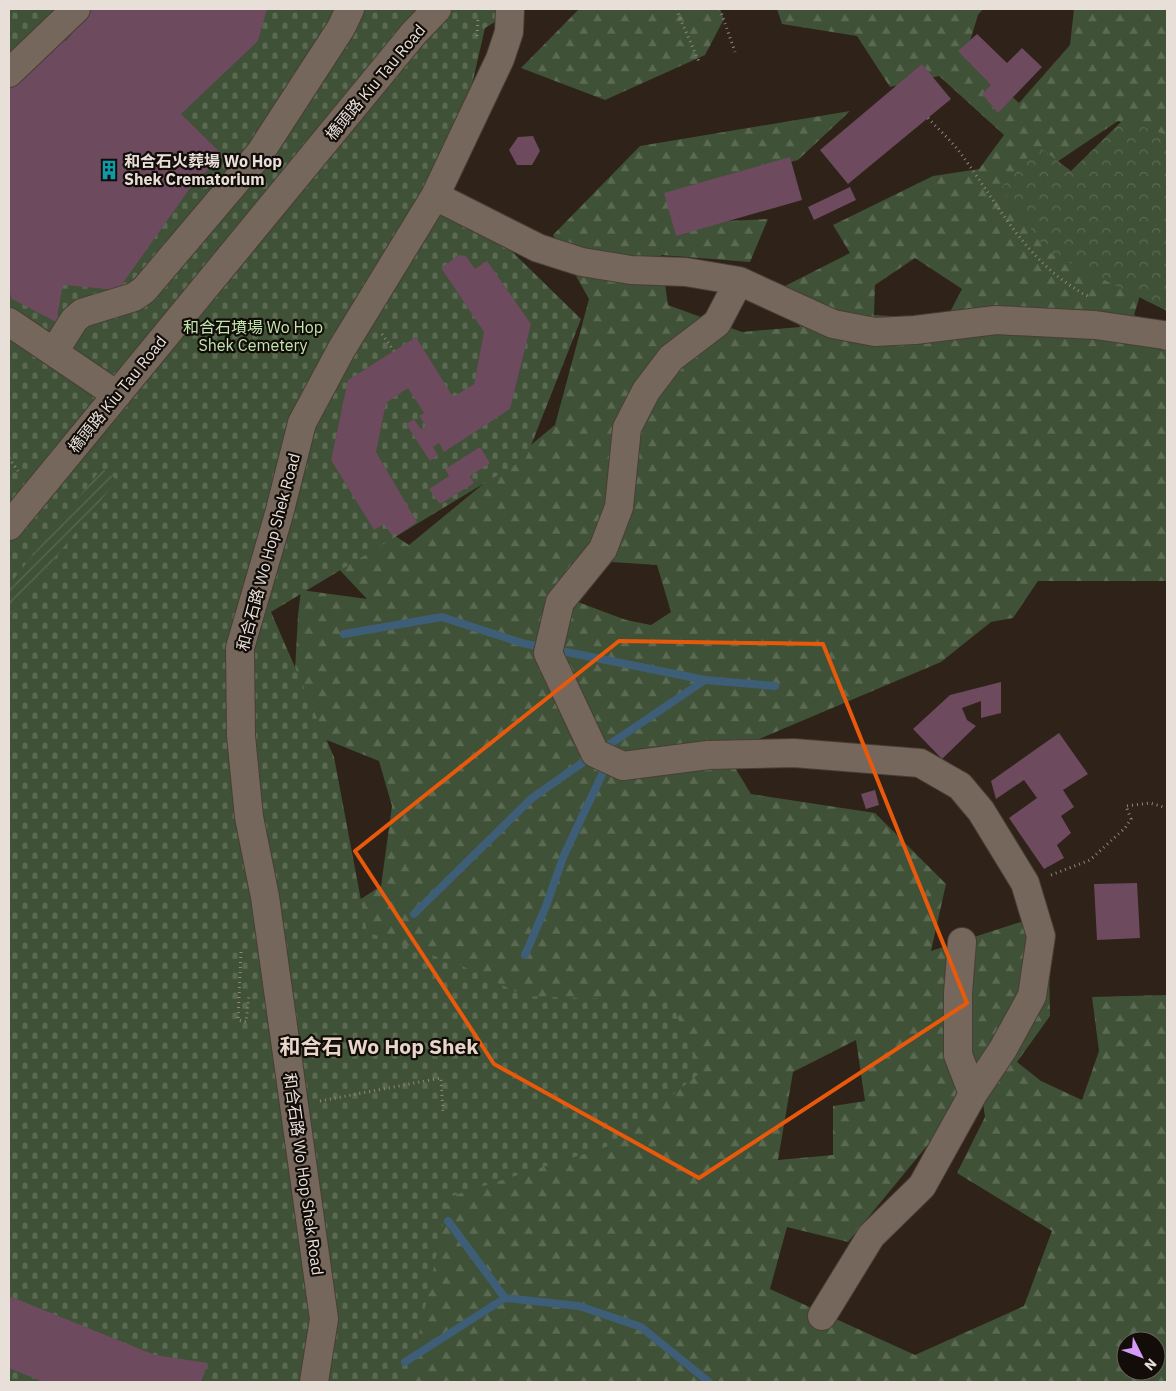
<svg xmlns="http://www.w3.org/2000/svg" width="1176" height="1391" viewBox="0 0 1176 1391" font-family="'IBM Plex Sans','Noto Sans TC',sans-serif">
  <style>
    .forest { fill: url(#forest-firs); fill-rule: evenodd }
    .cemetery { fill: url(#cemetery-stones) }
    .park { fill: url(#park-crowns) }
    .garden { fill: url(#garden-furrows) }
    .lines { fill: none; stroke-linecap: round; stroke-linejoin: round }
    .stream { stroke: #3d5e76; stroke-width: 8 }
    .building { fill: #6d4a5e }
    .minor-casing { stroke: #493e37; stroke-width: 30 }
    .path { stroke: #91867e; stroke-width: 3; stroke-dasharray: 1 4; stroke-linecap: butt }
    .minor { stroke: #76675c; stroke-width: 28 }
    .marked { fill: none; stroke: #e8590c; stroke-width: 4; stroke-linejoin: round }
    .labels { text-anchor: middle; stroke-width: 4.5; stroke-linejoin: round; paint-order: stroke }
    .street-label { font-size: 16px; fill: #e8dfd9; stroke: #130d09 }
    .poi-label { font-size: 16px; font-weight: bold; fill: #e8dfd9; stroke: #130d09; text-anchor: start }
    .park-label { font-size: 16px; fill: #c1e7ae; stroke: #130d09 }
    .district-label { font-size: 21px; font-weight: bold; fill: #e8d6cb; stroke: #130d09 }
  </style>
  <defs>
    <pattern id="forest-firs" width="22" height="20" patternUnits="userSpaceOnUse" patternTransform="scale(1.25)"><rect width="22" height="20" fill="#3f5136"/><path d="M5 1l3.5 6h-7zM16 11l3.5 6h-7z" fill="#5b6a52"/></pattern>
    <pattern id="cemetery-stones" width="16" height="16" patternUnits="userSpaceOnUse" patternTransform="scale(1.25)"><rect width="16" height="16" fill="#3f5136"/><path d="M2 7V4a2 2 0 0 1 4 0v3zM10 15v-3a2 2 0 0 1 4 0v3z" fill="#5b6a52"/></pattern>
    <pattern id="park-crowns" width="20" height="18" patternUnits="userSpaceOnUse" patternTransform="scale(1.25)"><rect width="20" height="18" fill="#3f5136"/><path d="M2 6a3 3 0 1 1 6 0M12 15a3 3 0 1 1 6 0" fill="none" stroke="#5b6a52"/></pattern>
    <pattern id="garden-furrows" width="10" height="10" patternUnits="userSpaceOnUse" patternTransform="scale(1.25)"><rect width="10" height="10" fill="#3f5136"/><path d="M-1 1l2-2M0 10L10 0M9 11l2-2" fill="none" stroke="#5b6a52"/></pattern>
  </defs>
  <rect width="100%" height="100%" fill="#2f2219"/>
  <path class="forest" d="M579,9h141l4,10 -19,36 -100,45 -84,-32z
    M777,9h206l-5,6 -12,39 53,49 51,-58 4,-36h93v128l-49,-16 -100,67 128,88 -12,39 33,16v250h-129l-25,37 -22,4 -50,40 -215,91 25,41 124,19 71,71 -15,67 117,-38 2,103 -33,46 24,19 41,19 17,-49 -7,-54 75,-2v387h-785l-57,-460 56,-36 11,-80 -13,-45 -87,-35 6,-111 3,-25 66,9 -50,-53 20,-48 72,47 146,-120 34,-126 -36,-64 87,-89 210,-35 -52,49 -91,24 -23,39 84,-4 -18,43 -89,-7 7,50 74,27 58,-5 -17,-40 67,-34 -17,-28 100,-49 46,-7 25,-34 -65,-59 -49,11 -33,-51 -75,-12zM915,258l47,31 -12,23 -25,6 -51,-3 1,-30zM611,562l46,3 14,47 -20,13 -25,-5 -48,-18zM856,1040l9,61 -32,5v49l-55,5 15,-88zM982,1096l3,21 -28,56 95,58 -28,75 -109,49 -145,-66 17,-62 61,15 106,-129zM1126,1341h30v30h-30z"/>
  <path class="cemetery" d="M9,9h507l-31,19 -37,161 133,130 -55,139 -255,154 63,145 33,175 93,33 65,31 146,5 29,72 -94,74 -157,50 -40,185h-400z"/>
  <path class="park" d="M1123,120l44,15v176l-119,-59 -47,-64 37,-42 33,25z"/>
  <path class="garden" d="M102,468l15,12 -108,136v-31z"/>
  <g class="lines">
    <path class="stream" d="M344,634l98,-17 80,26 183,37 70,6
      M601,750l104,-70
      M414,914l118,-116 60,-42
      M525,955l21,-49 18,-51 43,-91
      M448,1221l57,77 74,8 62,21 68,55
      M405,1362l100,-64"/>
  </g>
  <path class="building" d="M92,9h175l-9,32 -77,73 42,41 -30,29 -75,106 -55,-5 -7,37 -44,-23 -3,-8v-207l41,-46 16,3z
    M977,34l30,29 15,-15 20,19 -44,46 -16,-19 9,-9 -33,-34z
    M922,64l29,35 -103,85 -28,-34z
    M533,136l7,15 -8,14h-15l-8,-15 9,-13z
    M790,157l12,43 -126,36 -12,-43z
    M850,187l6,13 -42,20 -6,-13z
    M459,255l7,1 9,13 12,-8 44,63 -21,85 -66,43 -5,-9 -6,4 5,8 -8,6 -24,-37 8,-5 7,10 5,-3 -7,-10 5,-3 -16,-25 -22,15 -10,49 41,70 -19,13 -7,-1 -7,-10 -10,6 -43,-70 17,-80 68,-43 37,60 21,-13 10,-52 -43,-64z
    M480,447l10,16 -20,13 4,7 -34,21 -11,-15 20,-13 -4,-7z
    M1001,682v31l-20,5v-17l-19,7 5,12 9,6 -34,33 -29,-30 37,-34z
    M1059,733l29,41 -25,16 11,17 -13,9 10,17 -14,12 7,13 -20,11 -35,-51 28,-20 -13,-18 -28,19 -5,-18z
    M875,790l4,15 -13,4 -5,-15z
    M1137,883l3,55 -43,2 -3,-56z
    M9,1296l146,59 53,8 -7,19h-158l-34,-14z"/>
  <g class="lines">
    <defs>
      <path id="minor" d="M9,73l67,-64
        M435,196l103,52 44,14 49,8 55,2 53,9 94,43 42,8 40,-2 81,-10 99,5 69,10 3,1
        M739,281l-22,42 -46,35 -25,33 -19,37 -8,79 -16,42 -43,53 -12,51 47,100 28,13 85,-11 86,-2 126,10 40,23 21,25 44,72 16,53 -9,60 -29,53 -30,45 -51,92 -51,50 -49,80
        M9,322l108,73
        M54,352l20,-32 8,-7 52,-16 10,-7 116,-137 81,-125 9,-19
        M9,526l405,-493 23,-24
        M962,942l-4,51v62l15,39
        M314,1382l10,-63 -59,-422 -16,-80 -8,-81 -1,-88 39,-134 23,-91 39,-73 94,-154 65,-137 9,-27 1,-23"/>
    </defs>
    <use href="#minor" class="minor-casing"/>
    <path class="path" d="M676,9l24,55
      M720,9l15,43
      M477,36l1,-19
      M928,118c12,13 26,25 36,40 32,44 58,94 104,126 7,4 12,9 20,12
      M382,334l12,17
      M9,458l9,13
      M1051,875l39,-15 35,-32 6,-9 -5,-13 24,-3 17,5
      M241,952l-3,68 8,2 3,-27
      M320,1101l121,-23 2,34"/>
    <use href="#minor" class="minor"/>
  </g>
  <path class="marked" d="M619,641l204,3 144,359 -268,175 -205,-114 -139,-213z"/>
  <defs>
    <symbol id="building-bare" viewBox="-9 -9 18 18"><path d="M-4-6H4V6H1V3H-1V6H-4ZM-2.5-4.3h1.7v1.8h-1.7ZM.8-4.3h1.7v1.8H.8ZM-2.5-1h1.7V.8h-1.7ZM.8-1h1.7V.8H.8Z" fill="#0f9aa8" stroke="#130d09" stroke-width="2.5" paint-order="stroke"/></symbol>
  </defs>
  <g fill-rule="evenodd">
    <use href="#building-bare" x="95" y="156" width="28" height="28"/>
  </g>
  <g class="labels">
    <g class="street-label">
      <text transform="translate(375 82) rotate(-50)" y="6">橋頭路 Kiu Tau Road</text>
      <text transform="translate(117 394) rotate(-51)" y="6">橋頭路 Kiu Tau Road</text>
      <text transform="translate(268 552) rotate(-75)" y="6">和合石路 Wo Hop Shek Road</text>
      <text transform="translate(304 1174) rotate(82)" y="6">和合石路 Wo Hop Shek Road</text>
    </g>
    <g class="poi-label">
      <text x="124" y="167">和合石火葬場 Wo Hop<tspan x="124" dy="18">Shek Crematorium</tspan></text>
    </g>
    <g class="park-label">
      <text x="253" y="333">和合石墳場 Wo Hop<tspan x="253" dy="18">Shek Cemetery</tspan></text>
    </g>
    <g class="district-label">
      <text x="379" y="1054">和合石 Wo Hop Shek</text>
    </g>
  </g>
  <rect width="1176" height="1391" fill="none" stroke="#e8dfd9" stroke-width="20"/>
  <g transform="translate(1141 1356) rotate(132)"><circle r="24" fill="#130d09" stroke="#68615c"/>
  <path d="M0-4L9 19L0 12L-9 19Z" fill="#d69bfa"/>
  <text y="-8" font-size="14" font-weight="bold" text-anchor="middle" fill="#e8dfd9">N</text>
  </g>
</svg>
